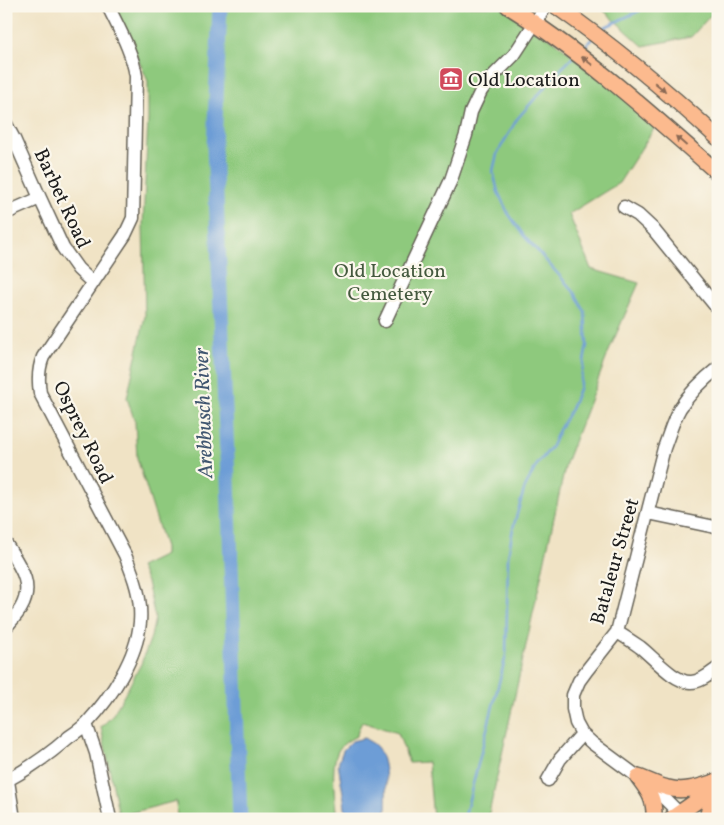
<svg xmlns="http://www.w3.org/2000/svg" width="724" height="825" viewBox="0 0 724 825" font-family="Vollkorn,serif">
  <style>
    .green { fill: #8ec97d; stroke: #55724c }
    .water { fill: #6d9dd6; stroke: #445c79 }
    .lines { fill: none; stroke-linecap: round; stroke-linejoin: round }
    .stream { stroke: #6d9dd6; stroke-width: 2.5 }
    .river { stroke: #6d9dd6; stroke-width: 15 }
    .minor-casing { stroke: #666257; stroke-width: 15 }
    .major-casing { stroke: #666257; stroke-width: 18 }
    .minor { stroke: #fff; stroke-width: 12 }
    .major { stroke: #fcba8e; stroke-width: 15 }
    .oneway { fill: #8c6b55 }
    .labels { text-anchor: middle; stroke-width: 4.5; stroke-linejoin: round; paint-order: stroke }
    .poi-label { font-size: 20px; fill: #1c1c1c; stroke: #fbf7ec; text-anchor: start }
    .street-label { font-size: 20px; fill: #1c1c1c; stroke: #fbf7ec }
    .park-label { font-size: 20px; fill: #44593e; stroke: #fbf7ec }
    .water-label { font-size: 21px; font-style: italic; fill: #405670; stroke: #fbf7ec }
  </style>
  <rect width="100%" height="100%" fill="#fbf7ec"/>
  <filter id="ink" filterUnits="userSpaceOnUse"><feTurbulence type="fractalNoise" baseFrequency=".02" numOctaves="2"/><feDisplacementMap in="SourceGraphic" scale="10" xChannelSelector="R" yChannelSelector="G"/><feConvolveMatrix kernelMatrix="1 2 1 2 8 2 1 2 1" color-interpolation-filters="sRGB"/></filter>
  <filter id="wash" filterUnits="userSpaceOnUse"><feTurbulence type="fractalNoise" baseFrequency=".0096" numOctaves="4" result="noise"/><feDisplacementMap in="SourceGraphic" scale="20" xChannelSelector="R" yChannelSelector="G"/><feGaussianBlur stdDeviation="1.12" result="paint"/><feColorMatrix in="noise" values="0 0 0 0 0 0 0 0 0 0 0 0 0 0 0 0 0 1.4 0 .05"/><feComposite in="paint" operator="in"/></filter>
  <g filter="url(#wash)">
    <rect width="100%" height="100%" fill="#f0e3c5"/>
    <path class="green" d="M114,6h394l151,115 -40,62 -50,31 22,55 48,14 -28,63 -45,117 -78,355 1,1h-56l-5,-57 -19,1 -11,-30 -36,-11 -4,8 -1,6c-6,2 -16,9 -19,15 -8,15 -3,50 -1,68h-160l-1,-18 -57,15 -18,-89 11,-11 14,-24 15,-28 10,-27 4,-19 -8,-36 -7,-15 25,-12v-8l-28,-89 -2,-36 -8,-24 18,-82 -2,-91 5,-105v-39z
      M601,6h117v1l-27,30 -48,9 -41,-37z"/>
    <path class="water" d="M364,738c4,3 10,5 13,9 12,16 9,52 9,72h-40l-2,-20 -6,-35 5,-14 9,-9z"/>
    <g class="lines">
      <path class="stream" d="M601,31l4,-4 34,-16 9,-5
        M581,50l12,-12
        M464,819l42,-164 2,-98 5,-29 11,-38 12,-24 16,-20 7,-16 12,-21 8,-20 8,-44 -2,-33 -10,-19 -51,-57 -16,-23 -10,-21 -5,-21 4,-17 20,-35 45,-51 11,-11"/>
      <path class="river" d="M220,6l-6,141 14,332 12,340"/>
    </g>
  </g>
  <g filter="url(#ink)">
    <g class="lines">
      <defs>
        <path id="minor" d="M6,124l8,15 26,59 23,50 15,21 15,14
          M624,207l14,8 15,14 65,80
          M6,213l34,-15
          M385,321l66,-141 15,-45 5,-23 10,-21 9,-12 24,-24 32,-49
          M648,513l67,14
          M6,544c13,21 29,40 15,64 -4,7 -10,13 -15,19
          M617,632c8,5 16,10 23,15 13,10 35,36 51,35 10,0 19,-8 27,-14
          M86,724l10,29 14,66
          M6,777l2,4 6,38
          M548,780l12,-21 22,-25
          M6,781c22,-12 44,-27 63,-44 6,-4 13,-9 18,-14 24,-26 50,-65 53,-101 2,-24 -6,-45 -15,-67l-85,-162c-2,-13 -2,-24 3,-36l82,-122 8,-17 3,-142c-4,-25 -17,-47 -28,-70
          M685,819l-24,-24 -23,-18 -46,-34 -10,-9 -6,-11 -3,-14v-14l6,-14 8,-11 30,-38 47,-184c5,-13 9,-28 16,-40 10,-15 24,-29 38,-40"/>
        <path id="major" d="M508,6c77,48 143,108 210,167
          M556,6c57,40 111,85 162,132
          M638,777c10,3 20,9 30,11 17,5 33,-2 50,-7
          M638,777c11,15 17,22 16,42
          M671,819l46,-32
          M707,819l2,-9 9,-18"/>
      </defs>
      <use href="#minor" class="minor-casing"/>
      <use href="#major" class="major-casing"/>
      <use href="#minor" class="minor"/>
      <use href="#major" class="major"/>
    </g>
    <defs><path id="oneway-solid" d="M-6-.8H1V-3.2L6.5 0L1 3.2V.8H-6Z" transform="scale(1.25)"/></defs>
    <g class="oneway">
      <use href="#oneway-solid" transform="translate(587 61) rotate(-143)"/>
      <use href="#oneway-solid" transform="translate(660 87) rotate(39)"/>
      <use href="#oneway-solid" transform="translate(681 141) rotate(-138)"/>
    </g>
  </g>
  <defs>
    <symbol id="museum-square" viewBox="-11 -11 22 22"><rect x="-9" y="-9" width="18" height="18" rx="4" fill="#d1495b" stroke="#fbf7ec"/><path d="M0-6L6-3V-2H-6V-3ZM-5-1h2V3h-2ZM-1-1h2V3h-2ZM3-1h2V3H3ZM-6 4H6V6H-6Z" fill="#fff"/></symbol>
  </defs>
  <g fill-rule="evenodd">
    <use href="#museum-square" x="437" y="65" width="28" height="28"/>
  </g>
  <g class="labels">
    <g class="poi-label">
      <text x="468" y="86">Old Location</text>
    </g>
    <g class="street-label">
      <text transform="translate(63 198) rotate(65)" y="7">Barbet Road</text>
      <text transform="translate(84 432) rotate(64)" y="7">Osprey Road</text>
      <text transform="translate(614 561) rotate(-74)" y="7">Bataleur Street</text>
    </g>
    <g class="park-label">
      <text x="390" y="277">Old Location<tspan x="390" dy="23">Cemetery</tspan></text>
    </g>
    <g class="water-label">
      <text transform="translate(203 413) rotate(-92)" y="7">Arebbusch River</text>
    </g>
  </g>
  <rect width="724" height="825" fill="none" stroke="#fbf7ec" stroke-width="25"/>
</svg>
